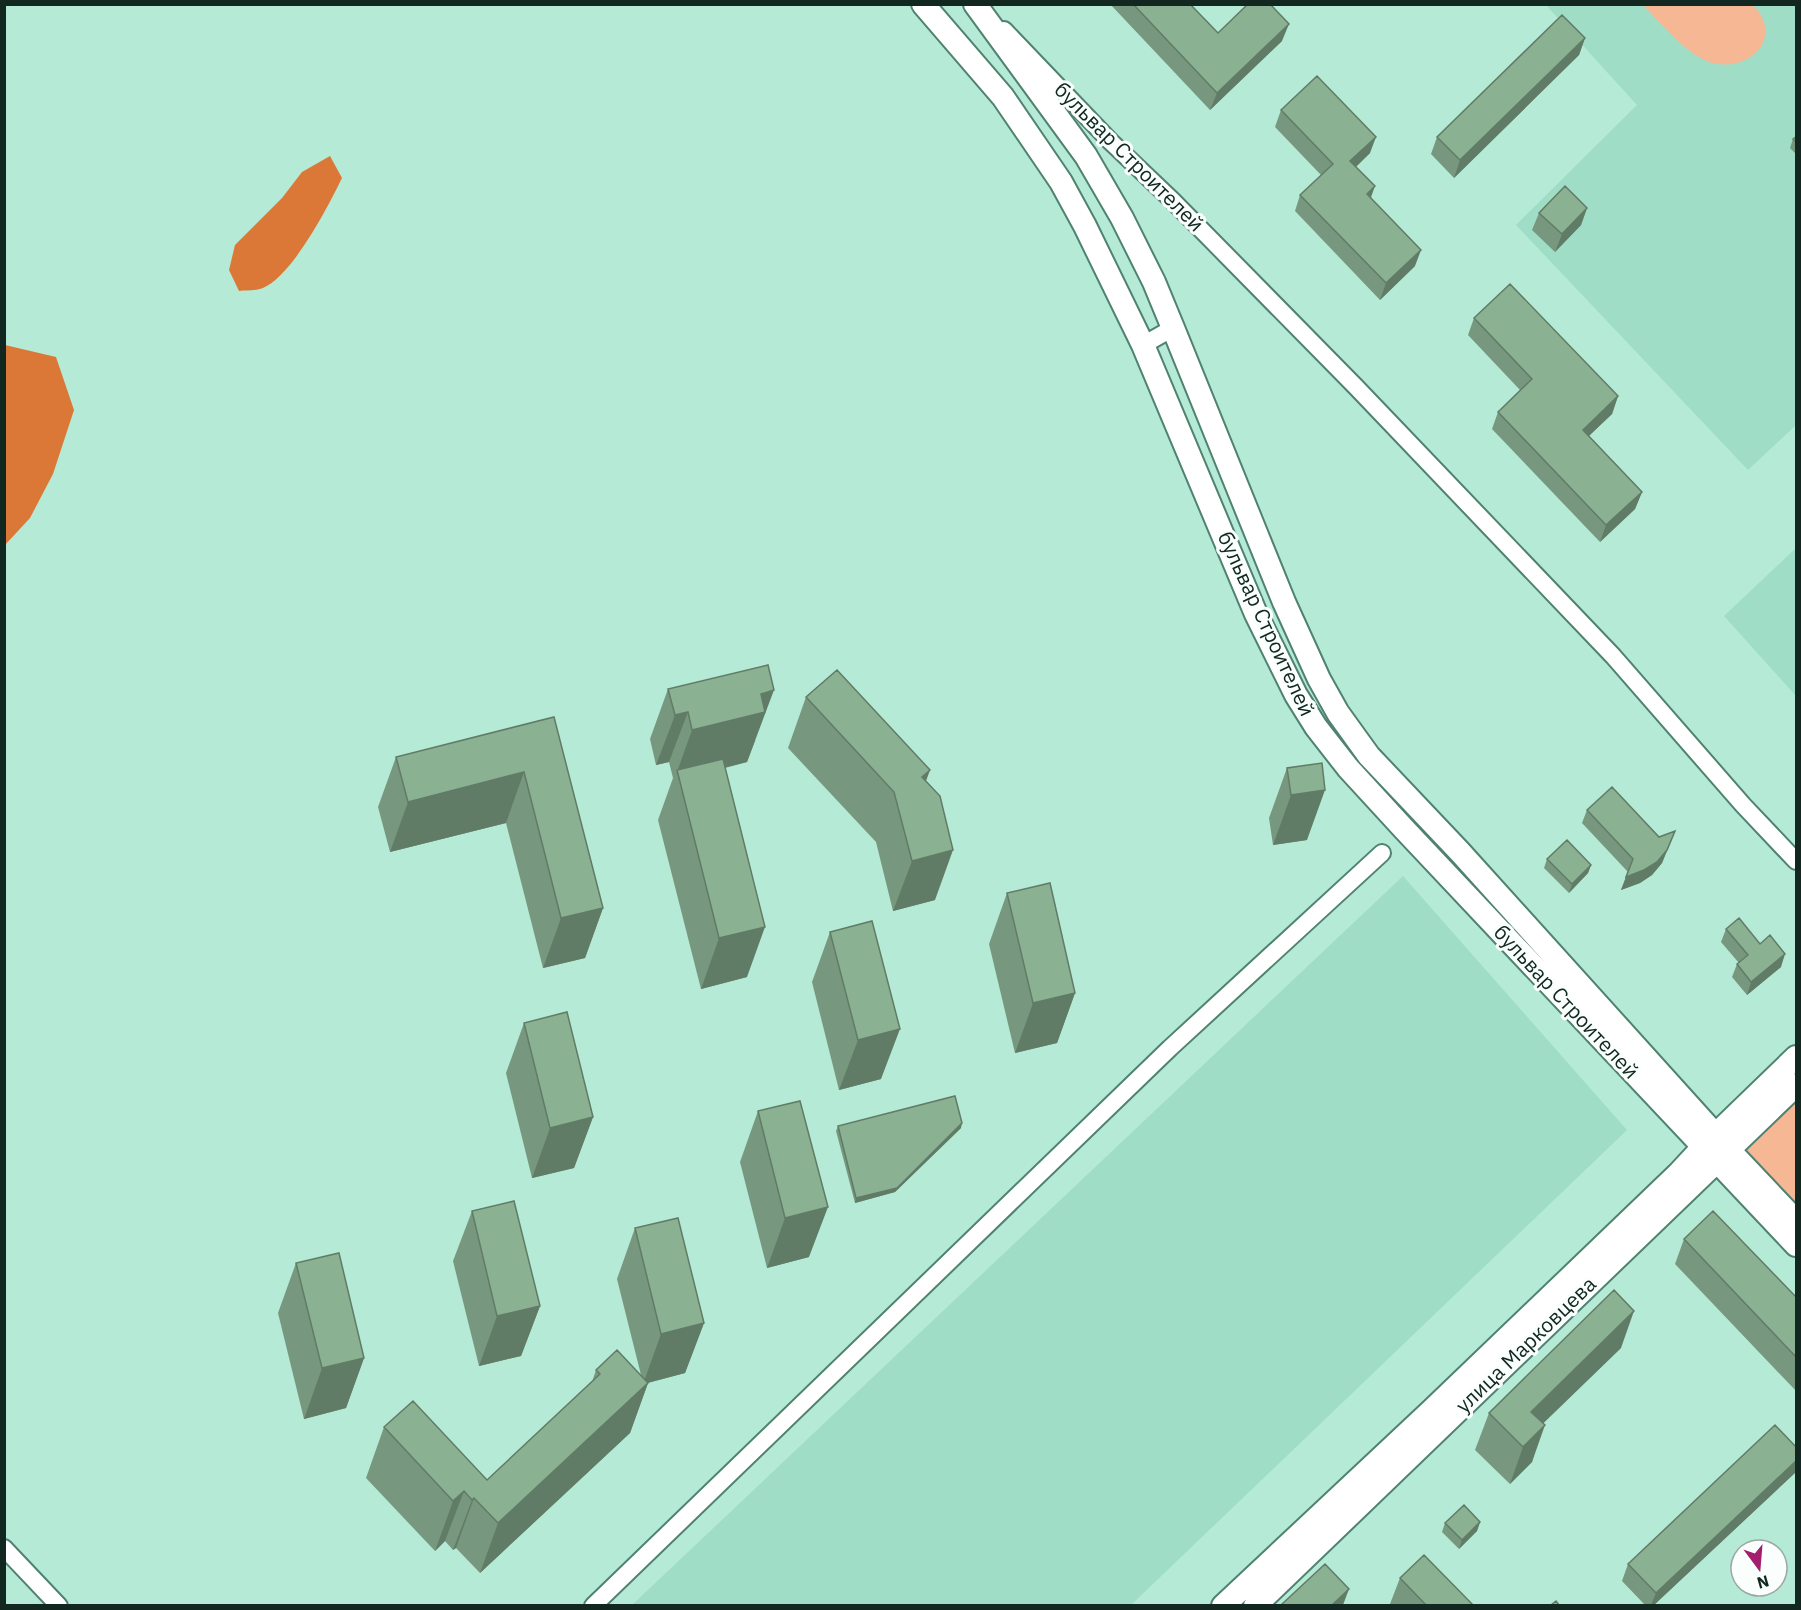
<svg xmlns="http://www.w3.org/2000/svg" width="1801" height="1610" viewBox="0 0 1801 1610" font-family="'IBM Plex Sans',sans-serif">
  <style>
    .built { fill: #9fddc7 }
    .green { fill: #f5b794 }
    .forest { fill: #dc7837 }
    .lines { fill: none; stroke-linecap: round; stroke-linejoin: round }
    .street-casing { stroke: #4f8271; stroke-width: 20 }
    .secondary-casing { stroke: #4f8271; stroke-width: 26 }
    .street { stroke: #fff; stroke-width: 16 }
    .secondary { stroke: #fff; stroke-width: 22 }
    .wall { fill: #77987e }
    .shaded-wall { fill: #617c66 }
    .building { fill: #8ab192; stroke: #617c66; stroke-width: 1.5 }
    .labels { text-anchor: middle; stroke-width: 6; stroke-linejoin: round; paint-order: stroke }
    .street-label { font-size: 21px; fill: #112720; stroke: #fafffd }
  </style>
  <rect width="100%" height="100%" fill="#b4ead6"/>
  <path class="built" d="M1546,5h250v420l-48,45 -232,-245 121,-120z
    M1796,548v148l-72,-80z
    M1403,876l224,254 -496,475h-499z"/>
  <path class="green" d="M1643,5h110c30,30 1,64 -36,59 -27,-4 -56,-41 -74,-59z
    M1796,1085v136l-66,-70z"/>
  <path class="forest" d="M330,156l12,22c-14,29 -50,98 -79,110 -7,3 -17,2 -24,3l-10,-21 6,-25 47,-47 20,-26z
    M5,345l51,12 18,53 -21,64 -23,44 -25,27z"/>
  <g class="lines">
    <defs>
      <path id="street" d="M1004,30l107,112 62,59 183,186 257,269 130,149 53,56
        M1143,345l30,-17
        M4,1548l55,58
        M593,1606l577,-558 212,-195"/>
      <path id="secondary" d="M923,4l80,93 58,85 24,44 58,119 113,269 40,81 20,32 32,41 56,61 392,416
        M975,4l111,152 36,62 32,64 19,46 111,274 35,77 19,34 31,43 91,96 270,299 66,70
        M1223,1606l209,-196 246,-236 25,-27 93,-90
        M1255,1606l541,-521"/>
    </defs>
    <use href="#street" class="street-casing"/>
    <use href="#secondary" class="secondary-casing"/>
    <use href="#street" class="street"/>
    <use href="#secondary" class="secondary"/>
  </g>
  <path class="wall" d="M1110,4h80l28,29 64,8 -72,69z
    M1585,38l-6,17 -125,123 -23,-24 6,-17z
    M1281,110l89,43 -14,14 15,30 44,69 -35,34 -85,-89 5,-16 21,-20 -46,-48z
    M1797,136v19l-7,-7 3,-9z
    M1587,208l-6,17 -26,27 -23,-22 7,-17z
    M1474,318l144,78 -6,18 -23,22 53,56 -7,17 -35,33 -108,-113 6,-17 22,-22 -52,-55z
    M668,689l88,52h-1l-8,21 -22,6 22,209 -46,12 -43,-169 15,-42 -4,-16 -13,3 -6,-26z
    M806,697l120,84 9,119 -42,11 -17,-69 -88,-94z
    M554,717l49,191 -18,50 -42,10 -37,-145 -116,29 -12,-45 18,-50z
    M1287,768l20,72 -34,5 -4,-27z
    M1587,810l72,27 16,-6 -13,32 -10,12 -12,8 -19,7 7,-18 -46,-49z
    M1547,859l44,6 -3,8 -19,20 -25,-25z
    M1007,893l68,100 -18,50 -42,10 -26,-109z
    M1726,929l34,15 21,23 -34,28 -15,-18 5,-13 2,-1 -18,-21z
    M830,932l51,147 -42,11 -27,-108z
    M524,1023l69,94 -19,51 -42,10 -26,-105z
    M758,1111l51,146 -42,11 -27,-106z
    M838,1126l123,2 -66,64 -40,11 -19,-72z
    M472,1211l68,95 -19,50 -42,10 -26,-105z
    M635,1228l69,95 -19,50 -37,10 -18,50 -150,140 -24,-25 -3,2 -8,-9 -10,10 -69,-73 18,-51 103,53 105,-98 4,-12 45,5 -24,-96z
    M1684,1239l113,59v94l-122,-128z
    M296,1263l68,95 -18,50 -42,11 -26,-106z
    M1621,1348l-78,75 -11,39 -22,22 -35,-34 14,-37z
    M1797,1448l-1,24 -142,133h-9l-23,-24 6,-17z
    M1480,1522l-3,9 -18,18 -17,-17 3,-9z
    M1400,1578l73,27h-81l-2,-1z"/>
  <path class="shaded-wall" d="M1289,24l-7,17 -72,69 7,-17z
    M1585,38l-6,17 -125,123 6,-18z
    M1376,137l-6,16 -26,25 6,-17z
    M1375,186l-6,17 -2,-9z
    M1587,208l-6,17 -26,27 7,-18z
    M1421,250l-6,16 -35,34 6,-17z
    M1618,396l-6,18 -35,33 6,-17z
    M1642,492l-7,17 -35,33 6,-17z
    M774,690l-27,72 -68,17 -2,-7 15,-42 69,-36z
    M688,712l-19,50 -13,3 19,-50z
    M930,770l-18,50 10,-43z
    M524,772l-18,51 -116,29 18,-50z
    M1325,790l-18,50 -34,5 18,-50z
    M1675,831l-13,32 -10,12 -12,8 -19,7 5,-13z
    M953,850l-18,50 -42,11 19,-50z
    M1591,865l-3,8 -19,20 3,-9z
    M603,908l-18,50 -42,10 18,-50z
    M765,927l-18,50 -46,12 18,-51z
    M1785,954l-4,13 -34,28 4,-13z
    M1075,993l-18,50 -42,10 18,-50z
    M900,1029l-19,50 -42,11 19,-50z
    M593,1117l-19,51 -42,10 18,-50z
    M962,1123l-1,5 -66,64 -40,11 1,-5z
    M828,1207l-19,50 -42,11 18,-50z
    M540,1306l-19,50 -42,10 18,-50z
    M1634,1311l-13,37 -100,97 10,-33z
    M704,1323l-19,50 -42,11 18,-50z
    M364,1358l-18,50 -42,11 18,-51z
    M648,1383l-18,50 -150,140 18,-50z
    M1545,1425l-13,37 -22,22 13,-37z
    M1797,1460l-1,12 -142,133h-3l5,-12z
    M464,1491l-19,50 -10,10 18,-50z
    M474,1498l-18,50 -3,2 19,-50z
    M1480,1522l-3,9 -18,18 3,-9z
    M1349,1589l-6,16h-11z"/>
  <path class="building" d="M1133,4h57l28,29 30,-29h22l19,20 -72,69z
    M1562,15l23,23 -125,122 -23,-23z
    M1317,76l59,61 -26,24 25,25 -8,8 54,56 -35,33 -86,-88 33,-31 -52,-54z
    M1797,136v7l-4,-4z
    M1565,186l22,22 -25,26 -23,-21z
    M1510,284l108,112 -35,34 59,62 -36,33 -108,-113 34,-33 -58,-61z
    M768,665l6,25 -13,4 4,18 -73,18 -4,-18 -13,3 -7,-26z
    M837,670l93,100 -8,7 18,19 13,54 -41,11 -18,-69 -88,-95z
    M554,717l49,191 -42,10 -37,-146 -116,30 -12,-45z
    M723,759l42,168 -46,11 -42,-168z
    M1322,763l3,27 -34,5 -4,-27z
    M1612,787l47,50 16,-6 -8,19 -10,12 -13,8 -18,7 7,-18 -46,-49z
    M1567,840l24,25 -19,19 -25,-25z
    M1050,883l25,110 -42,10 -26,-110z
    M1739,918l21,26 10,-9 15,19 -34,28 -14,-18 11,-9 -22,-26z
    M872,921l28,108 -42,11 -28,-108z
    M567,1012l26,105 -43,11 -26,-105z
    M955,1096l7,27 -65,65 -41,10 -18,-72z
    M800,1101l28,106 -43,11 -27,-107z
    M514,1201l26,105 -43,10 -25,-105z
    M1713,1211l84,87v60l-113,-119z
    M678,1218l26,105 -43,11 -26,-106z
    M339,1253l25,105 -42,10 -26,-105z
    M1614,1290l20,21 -103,101 14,13 -22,22 -34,-34z
    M617,1350l31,33 -150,140 -24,-25 -2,2 -8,-9 -11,10 -69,-74 29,-26 74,79 113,-106 -4,-4z
    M1775,1425l22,23v12l-141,133 -28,-29z
    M1464,1505l16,17 -18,18 -17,-17z
    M1424,1555l49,50h-47l-26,-27z
    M1325,1564l24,25 -17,16h-51z
    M1556,1601l3,4h-8z"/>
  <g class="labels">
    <g class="street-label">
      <text transform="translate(1129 157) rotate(45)" y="7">бульвар Строителей</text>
      <text transform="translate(1266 624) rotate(65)" y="7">бульвар Строителей</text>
      <text transform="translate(1566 1002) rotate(47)" y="7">бульвар Строителей</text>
      <text transform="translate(1526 1345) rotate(-44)" y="7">улица Марковцева</text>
    </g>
  </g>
  <rect width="1801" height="1610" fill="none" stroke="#112720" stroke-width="12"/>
  <g transform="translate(1759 1568) rotate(164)"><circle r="28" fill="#fafffd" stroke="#9da9a5" stroke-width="1.5"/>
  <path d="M0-4.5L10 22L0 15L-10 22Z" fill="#a31e6c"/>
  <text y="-9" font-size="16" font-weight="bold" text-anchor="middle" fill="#112720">N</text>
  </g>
</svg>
